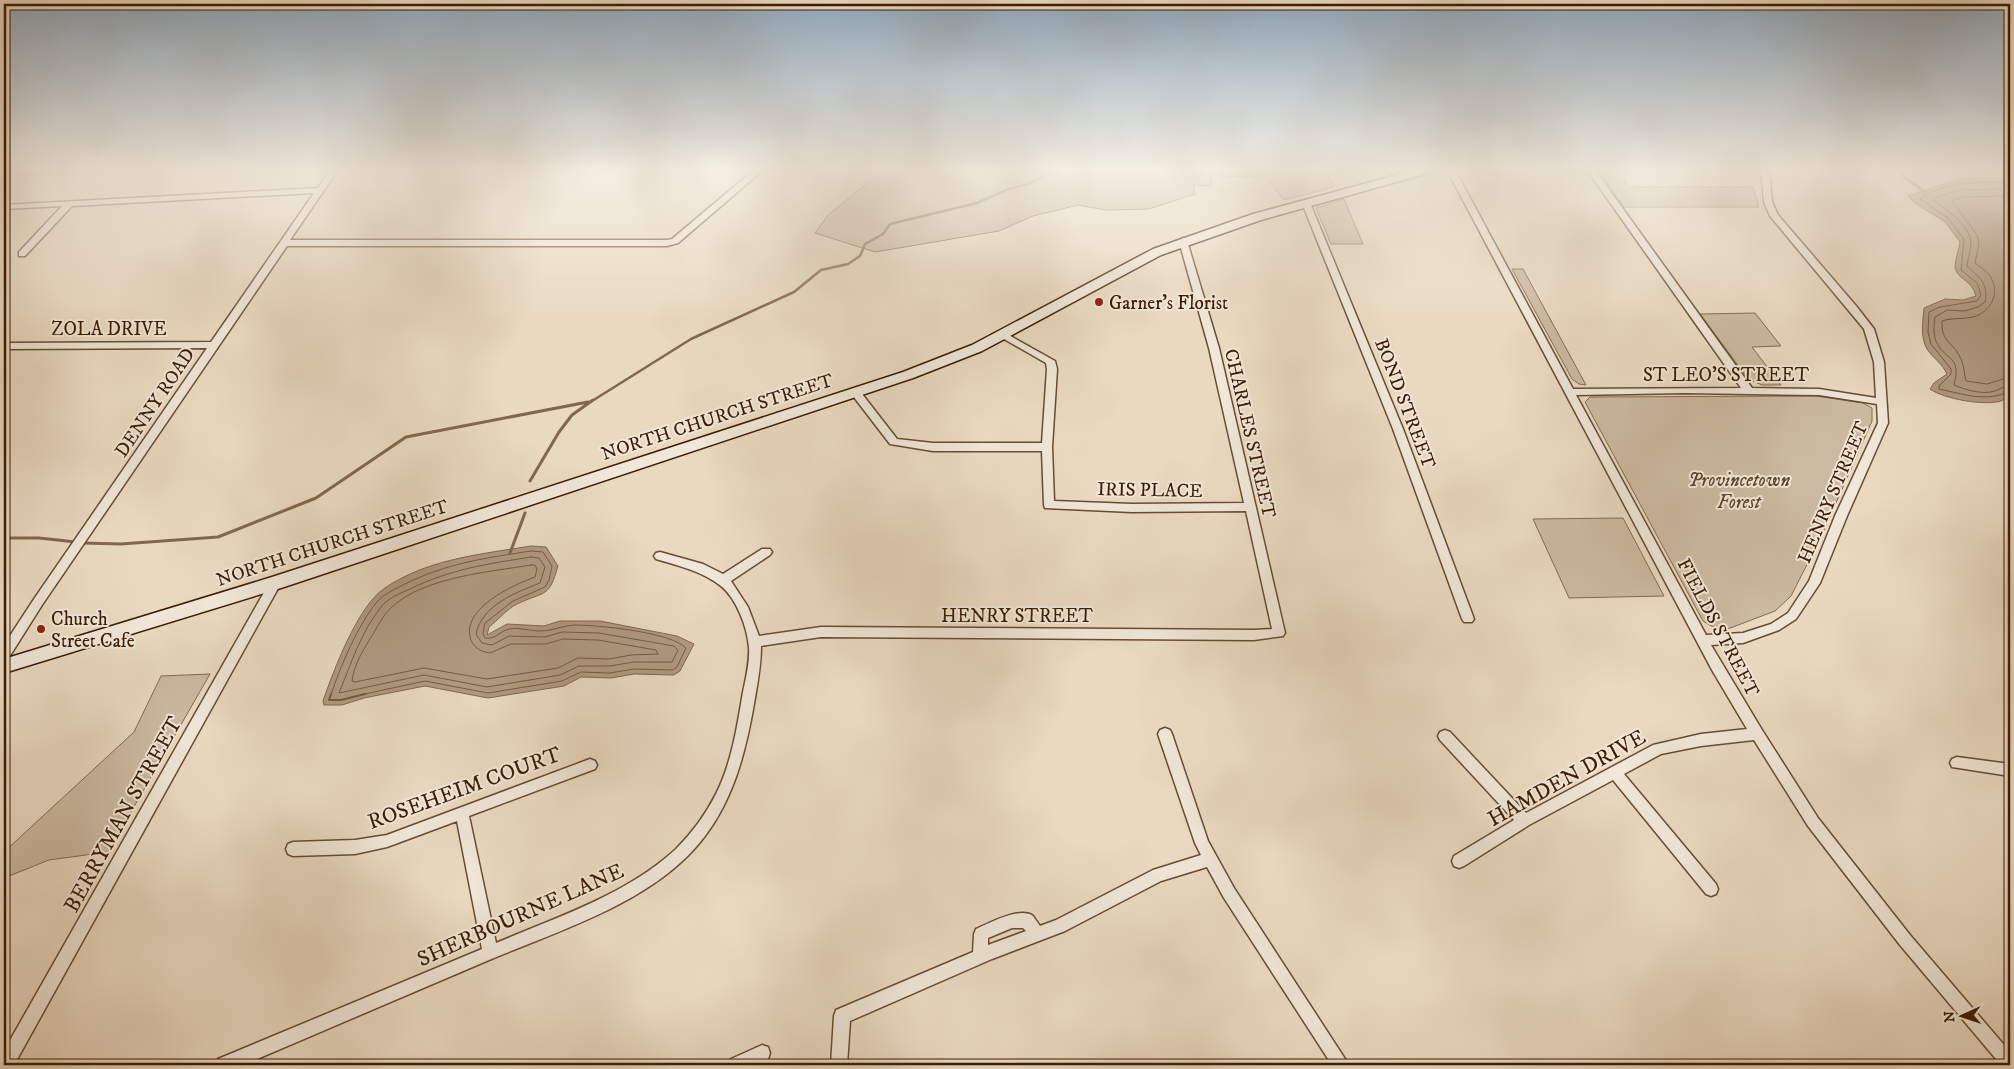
<svg xmlns="http://www.w3.org/2000/svg" width="2014" height="1069" viewBox="0 0 2014 1069" font-family="'IM FELL DW Pica',serif">
  <style>
    .green { fill: #cbb9a1; stroke: #826b52 }
    .water { fill: #ae9980; stroke: #80674e }
    .lines { fill: none; stroke-linecap: round; stroke-linejoin: round }
    .shore-far1 { stroke: #745b42; stroke-width: 1 }
    .shore { stroke: #745b42; stroke-width: 2 }
    .stream-far1 { stroke: #80674e; stroke-width: 2.5 }
    .stream { stroke: #80674e; stroke-width: 3 }
    .minor-casing { stroke: #664c32; stroke-width: 3 }
    .secondary-casing { stroke: #3a1d03; stroke-width: 3 }
    .minor { fill: #f1e6d7; fill-rule: evenodd }
    .secondary { fill: #f1e6d7; fill-rule: evenodd }
    .poi-dot { fill: #8f2418; stroke: #f1e6d7; stroke-width: 2 }
    .labels { text-anchor: middle; stroke-width: 4; stroke-linejoin: round; paint-order: stroke }
    .poi-label { font-size: 19px; fill: #3a1d03; stroke: #f1e6d7; text-anchor: start }
    .street-label { font-size: 19px; fill: #3a1d03; stroke: #f1e6d7 }
    .park-label { font-size: 19px; font-style: italic; fill: #5e442a; stroke: #f1e6d7 }
    .near-street-label { font-size: 22px; fill: #3a1d03; stroke: #f1e6d7 }
  </style>
  <rect width="100%" height="100%" fill="#e9d9c1"/>
  <filter id="stains"><feTurbulence type="fractalNoise" baseFrequency=".004" numOctaves="4"/><feColorMatrix values="0 0 0 0 .2 0 0 0 0 .09 0 0 0 0 .02 0 0 0 .5 -.17"/></filter>
  <radialGradient id="worn" r=".72"><stop offset=".6" stop-color="#630" stop-opacity="0"/><stop offset="1" stop-color="#630" stop-opacity=".3"/></radialGradient>
  <path class="green" d="M4,170h104l-3,3 -101,4z
    M883,170h443l8,17 -50,13 -18,-23 -55,-1 1,10 -19,-1 2,9 -46,15 -43,1 -28,-5 -45,11 -34,15 -124,21 -60,-19 13,-18z
    M1598,170h18l13,17h124l6,20h-135z
    M1344,199l19,45h-32l-15,-36z
    M1512,269h11l63,116 -7,-1 -7,-5z
    M1755,313l26,33 -29,1 29,38h-19l-14,-6 -48,-65z
    M1816,396l47,7 9,5v13l-51,116 -30,59 -16,15 -50,19 -12,-3 -10,-6 -118,-219 5,-5z
    M1623,518l41,78 -95,2 -36,-79z
    M210,674l-102,178 -59,8 -45,18v-26l130,-120 27,-56z"/>
  <path class="water" d="M2010,177v217c-3,3 -6,6 -9,7 -17,5 -57,-2 -71,-12l4,-6 13,-9c-5,-11 -14,-16 -20,-25 -7,-12 -4,-28 -3,-41l21,-9 18,1 13,-4c-4,-17 -20,-17 -21,-29 0,-8 4,-17 5,-25l-15,-20 -30,-19 -7,-7 51,-17z
    M531,546l15,1 12,19c-9,33 -14,25 -41,38 -10,5 -19,16 -28,23l-2,8 20,-11 37,2 16,-5h40l77,15 17,8 -14,27 -6,4 -40,-1 -23,4 -30,-1 -17,9 -76,12 -63,-12 -61,12 -22,7h-18l-1,-4c10,-29 35,-96 62,-113 42,-29 97,-34 146,-42z"/>
  <g class="lines">
    <path class="shore-far1" d="M2010,182c-29,1 -66,-2 -90,17l28,19 16,21 -3,31 16,13 4,12 -4,6 -37,6 -11,5 -1,20 3,12 20,25v5l-12,12v3c24,5 48,14 71,2
      M2010,189l-49,1 -26,7 -2,3c12,8 37,26 38,42 0,7 -3,16 -4,24 12,11 22,18 18,36l-7,5 -13,4 -18,-1 -12,7c-1,8 -2,16 1,24 9,21 26,13 18,44 12,5 28,10 41,6 5,-2 10,-5 15,-7
      M2010,196l-48,1 -10,4 25,34 2,9 -4,19c5,4 12,8 15,13 11,17 1,36 -17,41 -9,2 -19,1 -28,3l-3,1c-1,21 10,20 18,36 4,7 4,16 6,24l21,3 23,-7
      M531,557l8,1 6,9 -5,16c-25,10 -58,22 -64,51l6,9 10,2 17,-9 36,1 17,-5 37,1 75,13 4,4 -6,12h-38l-24,4h-31l-19,9 -73,12 -63,-12 -85,18c12,-29 22,-61 42,-86 7,-9 18,-13 29,-18 41,-20 77,-25 121,-32z
      M531,565h4l2,4 -2,8c-22,8 -72,31 -65,60 2,10 11,15 20,16l21,-9h35l17,-5 35,1 58,10 2,4 -27,1 -22,4 -31,-1 -20,10 -71,11 -63,-11 -69,14 -3,-1c2,-16 10,-29 18,-42 7,-11 12,-23 22,-32 32,-30 97,-35 139,-42z
      M331,695c8,-26 28,-72 46,-93 8,-9 18,-13 28,-18 42,-21 81,-26 126,-33l12,1 9,14 -3,14 -4,7 -32,14 -28,22 -2,10 2,5c10,2 15,-7 24,-9 10,-2 21,2 31,2 12,0 22,-5 34,-6 23,0 97,7 112,23l-9,19 -4,3 -39,-1 -24,4 -29,-1 -19,9 -74,12 -63,-12 -65,14"/>
    <path class="shore" d="M331,694l-2,6h12l24,-6"/>
    <path class="stream-far1" d="M1900,170l5,8 20,14
      M592,401l99,-62 103,-47 27,-22 27,-6 12,-8 5,-12 18,-10 7,-10 87,-21 29,-13 22,-6 30,-14"/>
    <path class="stream" d="M530,481l29,-49 13,-17 21,-15
      M4,538h35l37,4
      M82,543l39,1 97,-7 98,-39 90,-61 182,-35
      M510,553l15,-40"/>
    <defs>
      <path id="minor" d="M330,170h8l-48,70h377l5,-1 82,-69h9l-85,73 -11,3h-380l-245,359 -34,54 -4,1v-15l30,-46 173,-251 -203,1v-6l207,-1 103,-149 -242,13 -47,50h-6v-4l43,-46 -58,3v-4l314,-17z
        M1447,170h8l118,219 168,-1 -154,-218h8l157,218 67,1 57,9 -2,-36 -10,-33 -94,-113 -6,-14 -3,-32h8l3,32 6,13 79,92 17,22 10,33 4,61 -41,93 -27,67 -24,36 -17,11 -36,13 -32,2 51,85 56,88 92,117 100,117v13h-9l-101,-120 -92,-119 -54,-86 -53,6 -40,8 -37,20 92,110 2,5 -2,5 -5,2 -5,-2 -93,-114 -84,45 -65,41 -5,2 -5,-2 -2,-5 2,-5 60,-36 -74,-80 -2,-4 2,-4 5,-2 5,2 76,81 127,-68 48,-11 46,-5 -35,-59zM1685,393l134,2 58,9 1,19 -43,93 -26,65 -21,32 -17,11 -28,9 -37,2 -130,-240z
        M1303,201l7,2 93,226 71,190 -2,3h-8l-2,-3 -69,-190 -91,-226z
        M1183,238l4,3 32,107 66,285 -2,3 -29,4 -433,-3 -60,9c0,18 -3,35 -6,52 -9,54 -22,107 -59,149 -50,57 -138,84 -207,113 -82,35 -164,70 -246,105h-27l2,-6 264,-110 -25,-128 -70,26 -32,7 -62,2 -5,-2 -2,-5 2,-5 5,-2 62,-2 32,-5 203,-76 5,2 2,4 -2,4 -126,47 27,127c61,-26 130,-48 180,-94 16,-16 30,-35 40,-55 16,-32 21,-67 27,-102 3,-14 7,-30 6,-45 -2,-20 -12,-48 -28,-61 -19,-15 -42,-20 -65,-27l-2,-3 2,-3 4,-1 43,12 20,10 39,-25h8l2,3 -2,3 -39,26 17,26 11,29 62,-9 433,3 18,-1 -26,-118 -114,1 -87,-4 -1,-3 -2,-54h-109l-43,-7 -40,-52 5,-3 4,1 38,49 36,4h109l5,-74 -1,-6 -49,-28 5,-3 3,1 50,28 2,8 -5,78 2,54 78,3 112,-1 -35,-155 -30,-107z
        M275,579l4,1 2,3 -267,482h-10v-14l267,-471z
        M1165,728l5,2 2,4 36,107 26,47 115,177h-17l-108,-167 -17,-31 -46,14 -96,50 -73,28 -142,62 -3,44h-16l3,-49 2,-6 137,-58 1,-18 2,-5c12,-5 44,-23 57,-13 2,3 5,7 7,10l16,-6 97,-50 48,-15 -6,-12 -37,-109 2,-4zM1012,928h11l3,3 -38,14v-7z
        M1957,757l53,7v12l-58,-9 -2,-4 2,-4z
        M762,1045l6,2 2,6 -2,6 -14,6h-25l2,-6z"/>
      <path id="secondary" d="M1415,170h19l-2,2 -171,48 -100,35 -179,96 -69,27 -632,210 -277,85v-14l268,-82 631,-205 69,-27 181,-96 100,-35z"/>
    </defs>
    <use href="#minor" class="minor-casing"/>
    <use href="#secondary" class="secondary-casing"/>
    <use href="#minor" class="minor"/>
    <use href="#secondary" class="secondary"/>
  </g>
  <linearGradient id="sky" x2="0" y2="1"><stop stop-color="#91a9be"/><stop offset="0.53" stop-color="#f5eee3"/><stop offset="1" stop-color="#f5eee3" stop-opacity="0"/></linearGradient>
  <rect width="2014" height="320" fill="url(#sky)"/>
  <g class="poi-dot">
    <circle cx="1099" cy="302" r="5"/>
    <circle cx="41" cy="629" r="5"/>
  </g>
  <g class="labels">
    <g class="poi-label">
      <text x="1109" y="309">Garner's Florist</text>
      <text x="51" y="625">Church<tspan x="51" dy="22">Street Cafe</tspan></text>
    </g>
    <g class="street-label">
      <text x="109" y="335">ZOLA DRIVE</text>
      <text x="1726" y="381">ST LEO'S STREET</text>
      <text transform="translate(154 402) rotate(-56)" y="7">DENNY ROAD</text>
      <text transform="translate(1406 403) rotate(69)" y="7">BOND STREET</text>
      <text transform="translate(717 416) rotate(-18)" y="7">NORTH CHURCH STREET</text>
      <text transform="translate(1251 433) rotate(77)" y="7">CHARLES STREET</text>
      <text transform="translate(1150 489) rotate(1)" y="7">IRIS PLACE</text>
      <text transform="translate(1832 492) rotate(-67)" y="7">HENRY STREET</text>
      <text transform="translate(332 542) rotate(-18)" y="7">NORTH CHURCH STREET</text>
      <text x="1017" y="622">HENRY STREET</text>
      <text transform="translate(1719 627) rotate(62)" y="7">FIELDS STREET</text>
    </g>
    <g class="park-label">
      <text x="1739" y="486">Provincetown<tspan x="1739" dy="22">Forest</tspan></text>
    </g>
    <g class="near-street-label">
      <text transform="translate(1566 777) rotate(-29)" y="8">HAMDEN DRIVE</text>
      <text transform="translate(464 787) rotate(-20)" y="8">ROSEHEIM COURT</text>
      <text transform="translate(122 814) rotate(-61)" y="8">BERRYMAN STREET</text>
      <text transform="translate(520 914) rotate(-24)" y="8">SHERBOURNE LANE</text>
    </g>
  </g>
  <rect width="2014" height="1069" fill="none" stroke="#e9d9c1" stroke-width="20"/>
  <rect x="5" y="5" width="2004" height="1059" fill="none" stroke="#3a1d03" stroke-width="2.5"/>
  <rect x="10" y="10" width="1994" height="1049" fill="none" stroke="#3a1d03"/>
  <g transform="translate(1962 1016) rotate(267)" stroke="#f1e6d7" stroke-width="4" paint-order="stroke">
  <path d="M0-4L9 19L0 12L-9 19Z" fill="#3a1d03"/>
  <text y="-8" font-size="14" font-weight="bold" text-anchor="middle" fill="#3a1d03">N</text>
  </g>
  <rect width="100%" height="100%" filter="url(#stains)"/>
  <rect width="100%" height="100%" fill="url(#worn)"/>
</svg>
